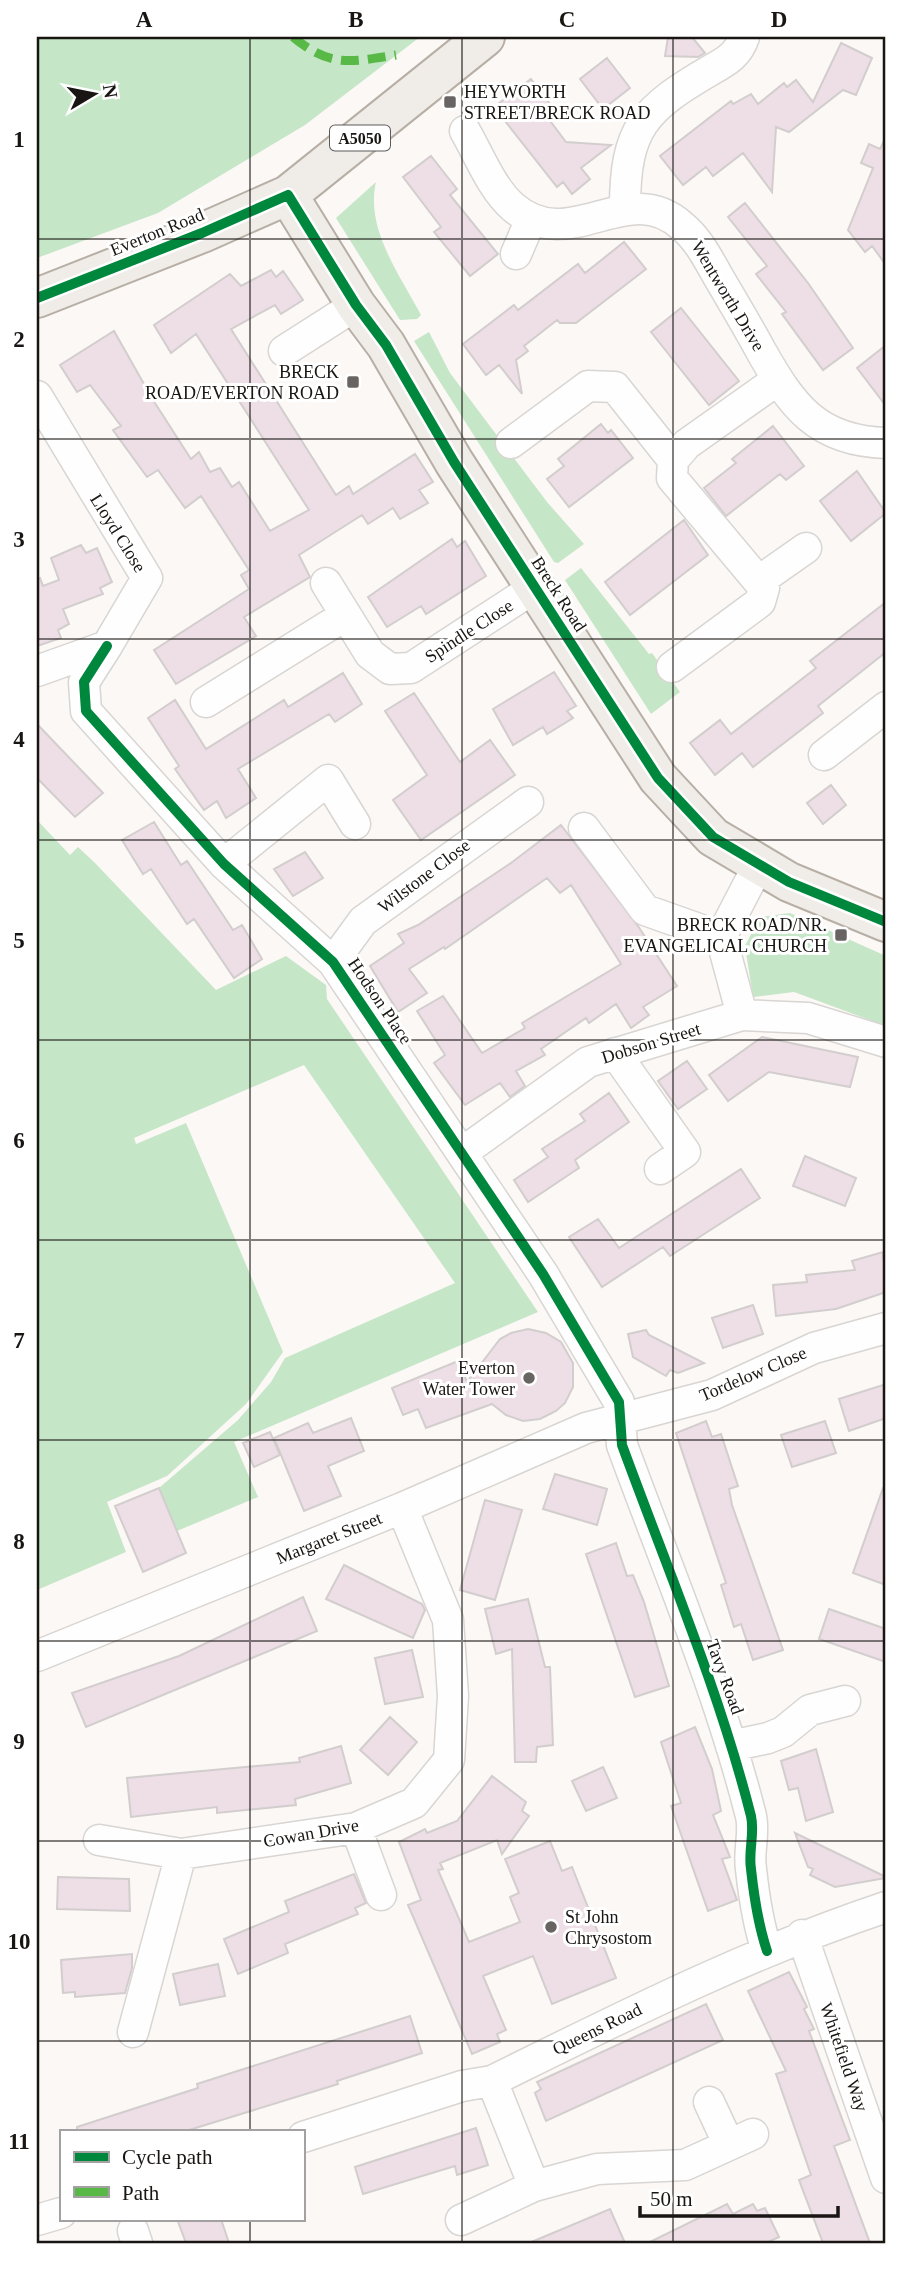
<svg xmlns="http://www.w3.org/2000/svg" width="923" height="2280" viewBox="0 0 923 2280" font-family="Georgia,serif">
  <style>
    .green { fill: #c6e6c8 }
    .building { fill: #eedee6; stroke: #d2cece; stroke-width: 2 }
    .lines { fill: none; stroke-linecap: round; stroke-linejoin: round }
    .minor-casing { stroke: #d8d5d2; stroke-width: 33 }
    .major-casing { stroke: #b7afa5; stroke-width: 42 }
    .minor { stroke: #fffefe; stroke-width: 30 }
    .major { stroke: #f0ece7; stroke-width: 38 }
    .quiet { stroke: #58b947; stroke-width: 9; stroke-dasharray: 18 9; stroke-linecap: butt }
    .cycleway-casing { stroke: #fff; stroke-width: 15 }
    .cycleway { stroke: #00873e; stroke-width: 10 }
    .grid { fill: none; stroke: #181513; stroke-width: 2; stroke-opacity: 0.55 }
    .poi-dot { fill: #686462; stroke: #fff; stroke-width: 2.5 }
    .labels { text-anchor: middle; stroke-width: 6; stroke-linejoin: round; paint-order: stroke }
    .shield { fill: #fff; stroke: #5d5b5a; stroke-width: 2 }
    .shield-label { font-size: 16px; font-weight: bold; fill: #181513 }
    .poi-label { font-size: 18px; fill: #181513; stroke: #fff; text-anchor: end }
    .street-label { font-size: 18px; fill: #181513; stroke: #fff }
    .neatline { fill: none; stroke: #181513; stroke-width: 2.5 }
    .grid-label { font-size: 23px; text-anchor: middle; font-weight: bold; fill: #181513 }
  </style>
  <rect width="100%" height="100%" fill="#fcf8f5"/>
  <path class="green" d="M37,37h383l-115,88 -147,88 -121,45z
    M376,182c-11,47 24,93 45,133l-4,4 -17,1 -64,-102z
    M429,332l21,41 97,129 37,42 -26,19 -4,-1 -140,-221z
    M581,568l68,86 3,-1 28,39 -29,22 -86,-134z
    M37,820l33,35 8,-8 17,16 121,127 70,-34 40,29 1,14 211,313 -304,130 24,55 -81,34 -18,-43 79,-68 33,-38 14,-24 170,-75 -151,-218 -170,73 2,6 50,-21 97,229 -37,52 -79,72 -60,26 19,50 -89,38z
    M790,913l96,43v70l-92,-34 -41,5 -8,-51 15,-29z"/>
  <path class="building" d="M668,37h24l13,16 -7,4 -33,-1z
    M841,43l31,15 -16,37 -13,-5 -54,42 -13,-5 -4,65 -29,-39 -30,23 -7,-9 -23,18 -23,-29 71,-55 2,3 18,-10 7,10 26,-21 3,4 9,-7 17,22z
    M607,58l23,30 -27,21 -23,-30z
    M531,79l25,33 -8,6 18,24 45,3 -30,23 9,11 -18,15 -9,-12 -6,5 -63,-80z
    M886,137v128l-14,-19 -7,6 -17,-22 25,-62 -12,-5 8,-19 11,5z
    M431,156l26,33 -7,6 48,59 -28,22 -36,-44 7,-5 -38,-50z
    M745,203l63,80 45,65 -30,22 -41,-56 4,-2 -30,-38 11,-8 -39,-49z
    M624,242l22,27 -70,54h-16l-3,-3 -33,26 4,5 -12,9 6,34 -23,-29 -13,10 -23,-31 51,-39 4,5 60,-46 7,9z
    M271,270l5,7 7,-6 20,29 -22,14 -6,-9 -44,24 105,166 13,-9 4,8 62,-40 18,28 -14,8 9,13 -28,16 -7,-11 -25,16 -6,-9 -63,40 11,22 -66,40 12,19 -80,48 -22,-34 95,-61 -8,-14 8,-5 -48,-74 -16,12 -27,-38 -11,7 -34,-47 8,-4 -31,-41 -13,7 -17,-27 54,-34 39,69 38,59 8,-7 11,20 10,-4 12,19 7,-5 31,49 39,-21 -113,-176 -25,19 -17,-28 76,-51 11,12z
    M681,308l58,73 -30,24 -58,-73z
    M886,345v61l-29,-38z
    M601,424l7,9 3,-3 22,28 -64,49 -22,-28 17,-13 -6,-7z
    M773,426l31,40 -18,14 -6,-6 -54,42 -22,-28 32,-25 -4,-4z
    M857,471l29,42 -35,28 -31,-40z
    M684,520l24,35 -78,60 -25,-33z
    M452,539l5,8 8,-6 21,35 -60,38 -5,-8 -34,21 -19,-30z
    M81,545l5,8 11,-5 15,34 -12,6 3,6 -40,15 6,15 -11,6 3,8 -24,8v-67l3,-1 3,8 16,-6 -8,-22z
    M886,602v50l-68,54 5,7 -70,54 -11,-14 -27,22 -25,-32 30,-23 11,14 85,-66 -6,-7z
    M554,672l22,34 -9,5 6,7 -26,16 -4,-7 -30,18 -20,-36z
    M343,673l19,31 -27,18 -6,-8 -91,55 18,29 -30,20 -9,-17 -13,9 -29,-41 4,-3 -31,-48 27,-18 31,49 78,-49 4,7z
    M414,693l46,69 30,-22 25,35 -94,65 -28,-40 34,-25 -42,-64z
    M37,724l66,69 -28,24 -38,-39z
    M831,785l15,20 -23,19 -16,-21z
    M154,822l27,43 6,-4 46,69 9,-5 20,34 -28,19 -40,-59 -7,5 -36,-55 -8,5 -21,-34z
    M561,825l77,101 39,60 -34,21 6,8 -18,13 -15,-24 -27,19 -3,-5 -45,31 4,6 -29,16 9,15 -15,11 -10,-14 -35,22 -31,-42 11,-8 -28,-44 26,-15 39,57 43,-25 -3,-5 99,-59 -50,-79 -11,8 -13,-15 -102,71 -1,-2 -35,22 18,24 -29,19 -28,-46 34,-23 -6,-9 20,-9 93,-62z
    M305,852l18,26 -30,18 -19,-27z
    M762,1037l96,20 -8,30 -81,-15 -41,29 -19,-26z
    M687,1061l20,28 -29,20 -20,-28z
    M609,1093l20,29 -54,38 4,8 -51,34 -14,-22 34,-23 -6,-8 43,-28 -5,-7z
    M805,1156l51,22 -11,28 -52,-20z
    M741,1169l19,29 -90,58 -7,-9 -61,40 -33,-50 29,-18 21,29z
    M883,1252v6l3,-1v35l-50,17 -60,7 -3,-31 34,-3 -1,-7 49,-5 -3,-9z
    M753,1305l10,29 -40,14 -11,-30z
    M528,1329l18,4 15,9 12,21v24l-8,16 -9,8 -16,8 -17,2 -17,-6 -14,-11 -66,24 -8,-19 -15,6 -11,-27 66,-27 9,21 33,-43 11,-6z
    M646,1330l3,5 55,28 -26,10 -8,-3 -4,6 -33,-19 -5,-23z
    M886,1384v34l-37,13 -10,-32z
    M351,1418l13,33 -36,15 13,30 -37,15 -30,-73 34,-15 5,10z
    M706,1421l6,16 9,-3 17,52 -9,3 3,16 51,145 -30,10 -12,-36 -7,3 -13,-42 5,-2 -50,-150z
    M825,1421l11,32 -44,14 -11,-32z
    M270,1432l10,23 -26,12 -11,-24z
    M555,1474l52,15 -10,36 -54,-16z
    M159,1488l27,65 -43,19 -28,-66z
    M883,1488h3v97l-33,-12z
    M485,1500l37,10 -27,90 -35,-10z
    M616,1543l11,33 6,-1 11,27 25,84 -34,11 -49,-143z
    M344,1565l78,39 3,6 -12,28 -87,-39z
    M303,1597l14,34 -231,96 -14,-34 107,-37z
    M528,1599l17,68h5l3,78 -16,2 -1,15h-21l-3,-113 -16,5 -11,-45z
    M829,1609l57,20v33l-67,-23z
    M412,1650l11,47 -38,7 -10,-46z
    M390,1717l27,25 -29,33 -28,-25z
    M695,1727l17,42 9,42 -8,4 17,42 -8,2 15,41 -29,11 -37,-105 10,-3 -20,-61z
    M341,1746l10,37 -56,16 1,6 -79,8v-6l-86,10 -4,-39 173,-16 -1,-4z
    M816,1749l17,63 -27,9 -8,-33 -9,2 -8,-29z
    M603,1767l14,31 -31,13 -14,-30z
    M492,1776l34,26 -4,9 7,5 -27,38 -5,-14 -57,23 3,6 -5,1 31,72 51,-20 -10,-25 9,-4 -14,-34 45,-18 12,30 10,-4 44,111 -64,26 -19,-48 -50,20 23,54 -9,4 3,8 -28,12 -64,-149 13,-5 -22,-58 26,-13 2,4 30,-12z
    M795,1833l91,44v1l-51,9 -25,-12 3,-6 -5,-2z
    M354,1874l12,29 -11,5 3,6 -73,30 3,9 -50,21 -14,-35 65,-27 -4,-11z
    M58,1877l71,2 1,32 -73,-2z
    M132,1954v14l-7,25 -50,4v-5l-12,1 -2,-33z
    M218,1964l7,32 -45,9 -7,-31z
    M789,1972l18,35 -3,2 10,20 -5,2 41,109 -16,6 36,97h-47l-24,-63 12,-5 -35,-101 10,-3 -38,-80z
    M706,2004l17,36 -177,81 -11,-28 6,-4 -4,-7z
    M410,2016l12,37 -85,28 1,3 -152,47h-109v-4l121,-39 -1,-4z
    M476,2128l12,37 -31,10 -2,-9 -92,28 -8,-27z
    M727,2204l6,10 20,-10 4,7 8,-3 14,29 -13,6h-118z
    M610,2209l15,34h-96z
    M177,2219h44l8,24h-43z"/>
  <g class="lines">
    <defs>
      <path id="minor" d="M465,131c14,24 27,58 48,76 58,50 114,-31 169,19 17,14 26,33 37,52 14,24 29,49 42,73 31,55 56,90 125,92
        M625,208c0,-80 19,-99 86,-138 16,-9 27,-15 33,-33
        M516,254l15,-35
        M284,351l72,-46
        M37,396l110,182 -40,68 -70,25
        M511,443l77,-57 27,1 58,73
        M759,581l47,-33
        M326,583l44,71 20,15 21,-1 123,-80
        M107,646l-23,36 2,29 138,153 109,98 210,312 76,128 3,43c45,123 97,245 129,371 4,18 -3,35 0,53 3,28 7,55 16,82
        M672,667l88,-65 4,-14 -92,-110 1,-18 14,-16 89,-63
        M206,702l140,-87
        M824,755l62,-48
        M584,828l61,82 76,27
        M224,864l104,-84 27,44
        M333,962l30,-41 165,-119
        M742,1015l-21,-78 38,-73
        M615,1053l70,99 -25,17
        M463,1152l125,-90 154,-47 66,3 78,24
        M37,1656l365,-148 184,-80 126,-33 102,-47 72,-20
        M731,1746l37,-8 15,-6 27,-22 35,-9
        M356,1828l25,67
        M99,1840l82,14 175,-26 58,-25 35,-43 4,-64 -5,-76 -46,-112
        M802,1935l84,243
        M133,2032l48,-178
        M492,2081l42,105
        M709,2102l20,43
        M303,2137l159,-51 30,-5c130,-64 256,-128 394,-174
        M37,2220l24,-7
        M461,2220l73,-34 63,-17 88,-4 68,-31
        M133,2231l4,12"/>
      <path id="major" d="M288,195l68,110 30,40 68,117 204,316 55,59 76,45 97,40
        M37,298l165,-65 86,-38 197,-158"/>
    </defs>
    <use href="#minor" class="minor-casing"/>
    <use href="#major" class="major-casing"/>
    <use href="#minor" class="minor"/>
    <use href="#major" class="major"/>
    <path class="quiet" d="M293,37c38,31 58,25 103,18"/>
    <defs>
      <path id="cycleway" d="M37,298l165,-65 86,-38 68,110 30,40 68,117 204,316 55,59 76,45 97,40
        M107,646l-23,36 2,29 138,153 109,98 210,312 76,128 3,43c45,123 97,245 129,371 4,18 -3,35 0,53 3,28 7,55 16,82"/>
    </defs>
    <use href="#cycleway" class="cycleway-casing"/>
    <use href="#cycleway" class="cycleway"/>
  </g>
  <path class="grid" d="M250,37v2094M462,37v2206M673,37v2206M37,239h849M37,439h849M37,639h849M37,840h849M37,1040h849M37,1240h849M37,1440h849M37,1641h849M37,1841h849M37,2041h849M250,2219v24"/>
  <g class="poi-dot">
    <rect x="443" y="95" width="14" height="14" rx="3.5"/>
    <rect x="346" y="375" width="14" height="14" rx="3.5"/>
    <rect x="834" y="928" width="14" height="14" rx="3.5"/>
    <circle cx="529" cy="1378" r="7"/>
    <circle cx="551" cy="1927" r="7"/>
  </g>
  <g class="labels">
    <rect class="shield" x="330" y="125.5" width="60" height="25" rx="5"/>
    <g class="shield-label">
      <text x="360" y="144">A5050</text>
    </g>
    <g class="poi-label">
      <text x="464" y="98" text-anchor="start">HEYWORTH<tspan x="464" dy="21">STREET/BRECK ROAD</tspan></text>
      <text x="339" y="378">BRECK<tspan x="339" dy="21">ROAD/EVERTON ROAD</tspan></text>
      <text x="827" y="931">BRECK ROAD/NR.<tspan x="827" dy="21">EVANGELICAL CHURCH</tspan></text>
      <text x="515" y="1374">Everton<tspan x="515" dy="21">Water Tower</tspan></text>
      <text x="565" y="1923" text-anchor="start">St John<tspan x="565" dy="21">Chrysostom</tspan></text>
    </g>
    <g class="street-label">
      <text transform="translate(157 232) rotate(-22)" y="6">Everton Road</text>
      <text transform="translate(728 296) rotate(59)" y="6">Wentworth Drive</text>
      <text transform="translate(118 533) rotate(58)" y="6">Lloyd Close</text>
      <text transform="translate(559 594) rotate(57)" y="6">Breck Road</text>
      <text transform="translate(469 631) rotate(-33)" y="6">Spindle Close</text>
      <text transform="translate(424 876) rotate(-37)" y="6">Wilstone Close</text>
      <text transform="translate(380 1001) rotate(56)" y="6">Hodson Place</text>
      <text transform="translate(651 1043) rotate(-17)" y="6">Dobson Street</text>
      <text transform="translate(753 1374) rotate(-23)" y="6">Tordelow Close</text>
      <text transform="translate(329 1538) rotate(-22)" y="6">Margaret Street</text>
      <text transform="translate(725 1677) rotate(70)" y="6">Tavy Road</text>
      <text transform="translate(311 1833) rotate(-10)" y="6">Cowan Drive</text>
      <text transform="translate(597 2029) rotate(-26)" y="6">Queens Road</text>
      <text transform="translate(844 2057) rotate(71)" y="6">Whitefield Way</text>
    </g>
  </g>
  <rect width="923" height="2280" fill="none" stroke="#ffffff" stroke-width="77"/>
  <rect x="60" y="2130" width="245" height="91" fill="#ffffff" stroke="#a3a1a1" stroke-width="2"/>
  <rect x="74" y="2152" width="35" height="10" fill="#00873e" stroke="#a3a1a1" stroke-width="2"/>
  <text x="122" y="2164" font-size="21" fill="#181513">Cycle path</text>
  <rect x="74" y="2187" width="35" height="10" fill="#58b947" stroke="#a3a1a1" stroke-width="2"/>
  <text x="122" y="2200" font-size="21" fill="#181513">Path</text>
  <g transform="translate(94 94) rotate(80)" stroke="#ffffff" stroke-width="5" paint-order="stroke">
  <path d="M0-5L12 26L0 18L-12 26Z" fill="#181513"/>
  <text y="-10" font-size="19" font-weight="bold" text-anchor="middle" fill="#181513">N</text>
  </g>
  <path d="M640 2206v10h198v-10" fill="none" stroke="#181513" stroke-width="3.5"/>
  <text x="650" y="2206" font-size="21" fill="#181513" stroke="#ffffff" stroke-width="5" paint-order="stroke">50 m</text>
  <rect x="38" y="38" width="846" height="2204" class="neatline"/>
  <g class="grid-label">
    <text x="144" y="27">A</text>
    <text x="356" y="27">B</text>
    <text x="567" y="27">C</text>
    <text x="779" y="27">D</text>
    <text x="19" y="147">1</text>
    <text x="19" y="347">2</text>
    <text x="19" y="547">3</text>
    <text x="19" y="747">4</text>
    <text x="19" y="948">5</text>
    <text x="19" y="1148">6</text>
    <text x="19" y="1348">7</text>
    <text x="19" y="1549">8</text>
    <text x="19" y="1749">9</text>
    <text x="19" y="1949">10</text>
    <text x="19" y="2149">11</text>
  </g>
</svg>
